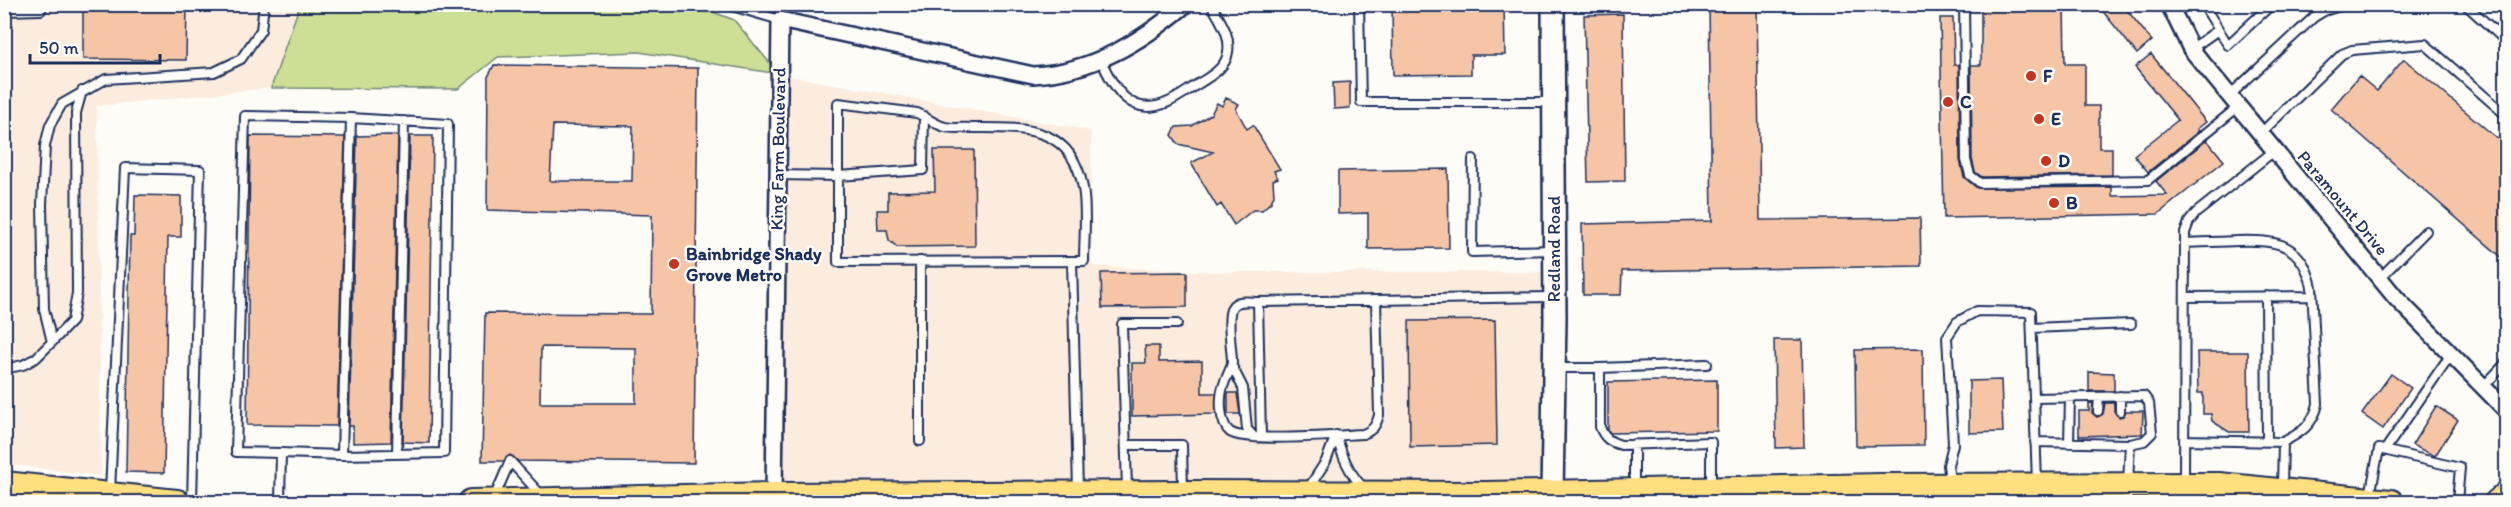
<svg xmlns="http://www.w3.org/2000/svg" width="2511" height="507" viewBox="0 0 2511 507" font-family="Itim,sans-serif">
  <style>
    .built { fill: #fbecde }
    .green { fill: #ccdf94; stroke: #748779; stroke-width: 1.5 }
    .building { fill: #f5c5a5; stroke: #1b2f5e; stroke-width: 1.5; fill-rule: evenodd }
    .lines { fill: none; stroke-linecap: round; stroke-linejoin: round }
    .lane-casing { stroke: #1b2f5e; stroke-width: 12 }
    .street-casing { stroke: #1b2f5e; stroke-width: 20 }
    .secondary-casing { stroke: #1b2f5e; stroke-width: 26 }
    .primary-casing { stroke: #1b2f5e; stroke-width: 28 }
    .path { stroke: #1b2f5e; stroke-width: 3; stroke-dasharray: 1.5 4.5; stroke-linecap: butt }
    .lane { stroke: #fdfcf7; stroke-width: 8 }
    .street { stroke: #fdfcf7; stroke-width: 15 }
    .secondary { stroke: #fdfcf7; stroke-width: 21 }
    .primary { stroke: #ffdf80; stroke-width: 24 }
    .poi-dot { fill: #c8321e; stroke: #fdfcf7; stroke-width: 2 }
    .labels { text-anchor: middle; stroke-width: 5; stroke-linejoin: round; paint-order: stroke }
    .poi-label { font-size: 18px; font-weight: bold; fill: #1b2f5e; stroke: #fdfcf7; text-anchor: start }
    .street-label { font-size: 18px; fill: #1b2f5e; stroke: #fdfcf7 }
  </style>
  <rect width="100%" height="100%" fill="#fdfcf7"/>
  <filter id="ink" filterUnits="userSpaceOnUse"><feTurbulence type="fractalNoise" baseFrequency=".0167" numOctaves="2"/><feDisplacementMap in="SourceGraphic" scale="12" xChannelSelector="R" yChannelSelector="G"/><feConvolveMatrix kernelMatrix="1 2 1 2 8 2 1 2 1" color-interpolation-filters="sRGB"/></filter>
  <g filter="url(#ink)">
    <path class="built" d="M5,5h295l-29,83 -174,18 4,370 -96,-12z
      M779,74l312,57 1,135 128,6h334l6,221 -786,2z"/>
    <path class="green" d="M300,4l395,1 39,15 45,54 -140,-22 -141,5 -40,32 -187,-1z"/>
    <path class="building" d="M83,4h104l-1,56 -103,-1z
      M1392,4h112l1,51h-34v19l-78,1z
      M1709,4h48l3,216 160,-2 1,48 -299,5 -1,24h-38l-1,-71 130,-3z
      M1981,4h83l1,60h20v42h14v42h13v27l-130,2 -7,-5 -3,-13 -1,-94h10z
      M2097,4h25l30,37 -15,13z
      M1623,14l2,167 -37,1 -4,-167z
      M1940,18h13l1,47h5l1,95 4,17 13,11 135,-1v9l55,-1 -11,-14 51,-41 17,21 -66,53 -214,4z
      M2151,54l55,68 -9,7 2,2 -51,41 -14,-17 44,-35 -43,-53z
      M2404,59l102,87v115l-175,-152 28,-33 18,15z
      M494,65l204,3 -4,395 -176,-2 -8,-6 -6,6h-22l3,-148 166,1 1,-99 -165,-5 1,-133zM553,125l80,1 -1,55h-82zM541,347l95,1v55h-96z
      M1350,82v26l-16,1 -1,-26z
      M1226,98l13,6 -3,5 11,20 6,-4 27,44 -6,2 4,7 -5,2 1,15 -3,7 -9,8h-9l-19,15 -13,-21 -4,3 -26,-44 22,-11 -35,-8 -6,-9 4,-8 16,-1 19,-12 6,-11 5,3z
      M389,135l9,1 -7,306 -38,1v-17h-4l8,-290z
      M250,136l95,1 -8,289 -90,-1z
      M410,136h23l-4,307 -26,-1z
      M934,150h40l1,96 -78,1 -8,-7 -2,-10h-9l-1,-20h11v-18l47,-1z
      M1448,169l1,79 -81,1v-36l-30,1v-43z
      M135,195l46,1v41h-13l-4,236 -38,-1 4,-236h4z
      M1187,272v35l-85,1 -1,-35z
      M1495,320l2,125 -87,2 -1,-126z
      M1774,340h28l2,107 -28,1z
      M1145,346h14v16l43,-1v32h14v21l-84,2v-53h14z
      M1923,349l1,96 -68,1 -1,-96z
      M2197,352h51l1,80h-20l-17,-11 -1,-7h-8v-21h-5z
      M2089,372l25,1v18h-25z
      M2391,374l20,14 -28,41 -21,-15z
      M1717,380v51l-107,2 -2,-3v-48z
      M2001,380l2,52 -34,1v-52z
      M1228,393h9l3,21h-12z
      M2089,403h4l-1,10 5,4 6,-3 2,-11h9v8l5,6 4,-1 3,-5h17l-1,23 -63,2v-25h10z
      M2436,406l22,14 -23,36 -23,-11z"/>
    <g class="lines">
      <defs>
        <path id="lane" d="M725,4l55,16v-16
          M1359,4l2,98h192
          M1964,4l2,156 4,15 10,8 168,-3 90,-73
          M2203,4l25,41 44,-41
          M2465,4l41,37
          M2171,9l17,-5
          M4,11l37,-1
          M2191,49l27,-19
          M1101,60c12,27 29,58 65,43 11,-4 22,-13 32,-19 13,-8 28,-16 30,-32 3,-18 -9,-33 -17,-48
          M2229,96l85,-79 10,-6 22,-7
          M924,116l-1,54 -85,6v-73l79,10c9,4 19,12 28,14 8,2 19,0 28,1 51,0 99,-3 110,60 4,23 1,49 1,73h-12
          M2260,134l82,-80 10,-4 73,-6 81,71
          M1473,159l-1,93 81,-2
          M778,175l60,1v86l234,-1 6,229
          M2185,243c17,-1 35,-1 52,-2 41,-1 65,2 75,46l6,117c-5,21 -17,29 -35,38l-1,45
          M2380,278l46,-47
          M2266,296l1,145
          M2185,297l127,-1
          M1376,300l3,115c-3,11 -6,15 -16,19 -23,1 -117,9 -133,-2 -11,-9 -11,-36 -6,-48 2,-7 7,-14 8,-22 0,-12 -6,-45 0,-55 5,-8 18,-5 26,-5l295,-5
          M1258,302l3,135
          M2032,328l99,-4
          M52,342l-8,-33 -2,-105 3,-58 5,-21 12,-21 44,-25 108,-7 27,-13 20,-29 3,-26
          M1232,366l11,22 4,41 7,8
          M1555,368h45v59c4,11 10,15 21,18l90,-3v43
          M1600,368l107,-4
          M4,369l19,-4 13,-7 16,-16 20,-21 5,-28 -1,-180 6,-22
          M2483,387l23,-24
          M2120,396v15
          M2034,398l110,-2 5,7 3,30 -8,8 -14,3 -3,58
          M2098,411l1,-14
          M1336,435c6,20 13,39 28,53
          M2184,440l99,2
          M920,441v-180
          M2035,442l95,2
          M2069,443l1,-46
          M1634,444v44
          M1126,445h56l1,46
          M2385,450l66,-96
          M397,454l7,-333
          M342,455l102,-2 4,-329 -97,-6
          M1950,481l-2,-16 5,-21 -6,-107 10,-15 20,-11 54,1 6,171
          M2184,481l1,-248 4,-11 7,-9 78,-62
          M1127,489l-5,-165h55
          M1308,489l18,-28 10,-26
          M110,492l15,-324 75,2 -8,332
          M2370,496l9,-47 81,19 -3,34
          M494,498l16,-37 31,34
          M280,502l1,-49 61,2 9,-337 -106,-2 -9,336 45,1"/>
        <path id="street" d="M2169,4l22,45 205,249 110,112
          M774,495l6,-475 253,55c59,-3 108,-33 153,-71"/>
        <path id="secondary" d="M1549,502l3,-9 3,-175 -2,-314"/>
        <path id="primary" d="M4,484l173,18
          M471,502l303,-7 409,-2 304,1 394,-8 338,-1 172,17
          M2497,502l9,-7"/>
      </defs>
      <use href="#lane" class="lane-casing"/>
      <use href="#street" class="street-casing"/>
      <use href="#secondary" class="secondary-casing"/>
      <use href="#primary" class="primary-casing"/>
      <path class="path" d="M811,4l1,8"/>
      <use href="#lane" class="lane"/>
      <use href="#street" class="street"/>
      <use href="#secondary" class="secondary"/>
      <use href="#primary" class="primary"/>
    </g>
  </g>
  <g class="poi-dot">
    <circle cx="2031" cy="76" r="6"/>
    <circle cx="1948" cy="102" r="6"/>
    <circle cx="2039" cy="119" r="6"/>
    <circle cx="2046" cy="161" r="6"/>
    <circle cx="2054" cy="203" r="6"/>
    <circle cx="674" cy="264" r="6"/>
  </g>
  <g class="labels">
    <g class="poi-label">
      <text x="2043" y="82">F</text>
      <text x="1960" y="108">C</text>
      <text x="2051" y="125">E</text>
      <text x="2058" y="167">D</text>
      <text x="2066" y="209">B</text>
      <text x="686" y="260">Bainbridge Shady<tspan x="686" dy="21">Grove Metro</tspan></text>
    </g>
    <g class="street-label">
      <text transform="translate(778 149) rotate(-89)" y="6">King Farm Boulevard</text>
      <text transform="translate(2343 203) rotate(50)" y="6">Paramount Drive</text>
      <text transform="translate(1554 249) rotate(-90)" y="6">Redland Road</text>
    </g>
  </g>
  <rect width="2511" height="507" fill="none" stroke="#fdfcf7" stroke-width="24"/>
  <rect x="12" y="12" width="2487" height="483" fill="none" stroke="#1b2f5e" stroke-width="2" filter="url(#ink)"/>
  <path d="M30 54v9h130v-9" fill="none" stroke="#1b2f5e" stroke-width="3"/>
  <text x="39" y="54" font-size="18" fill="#1b2f5e" stroke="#fdfcf7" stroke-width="4.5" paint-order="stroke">50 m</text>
</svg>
